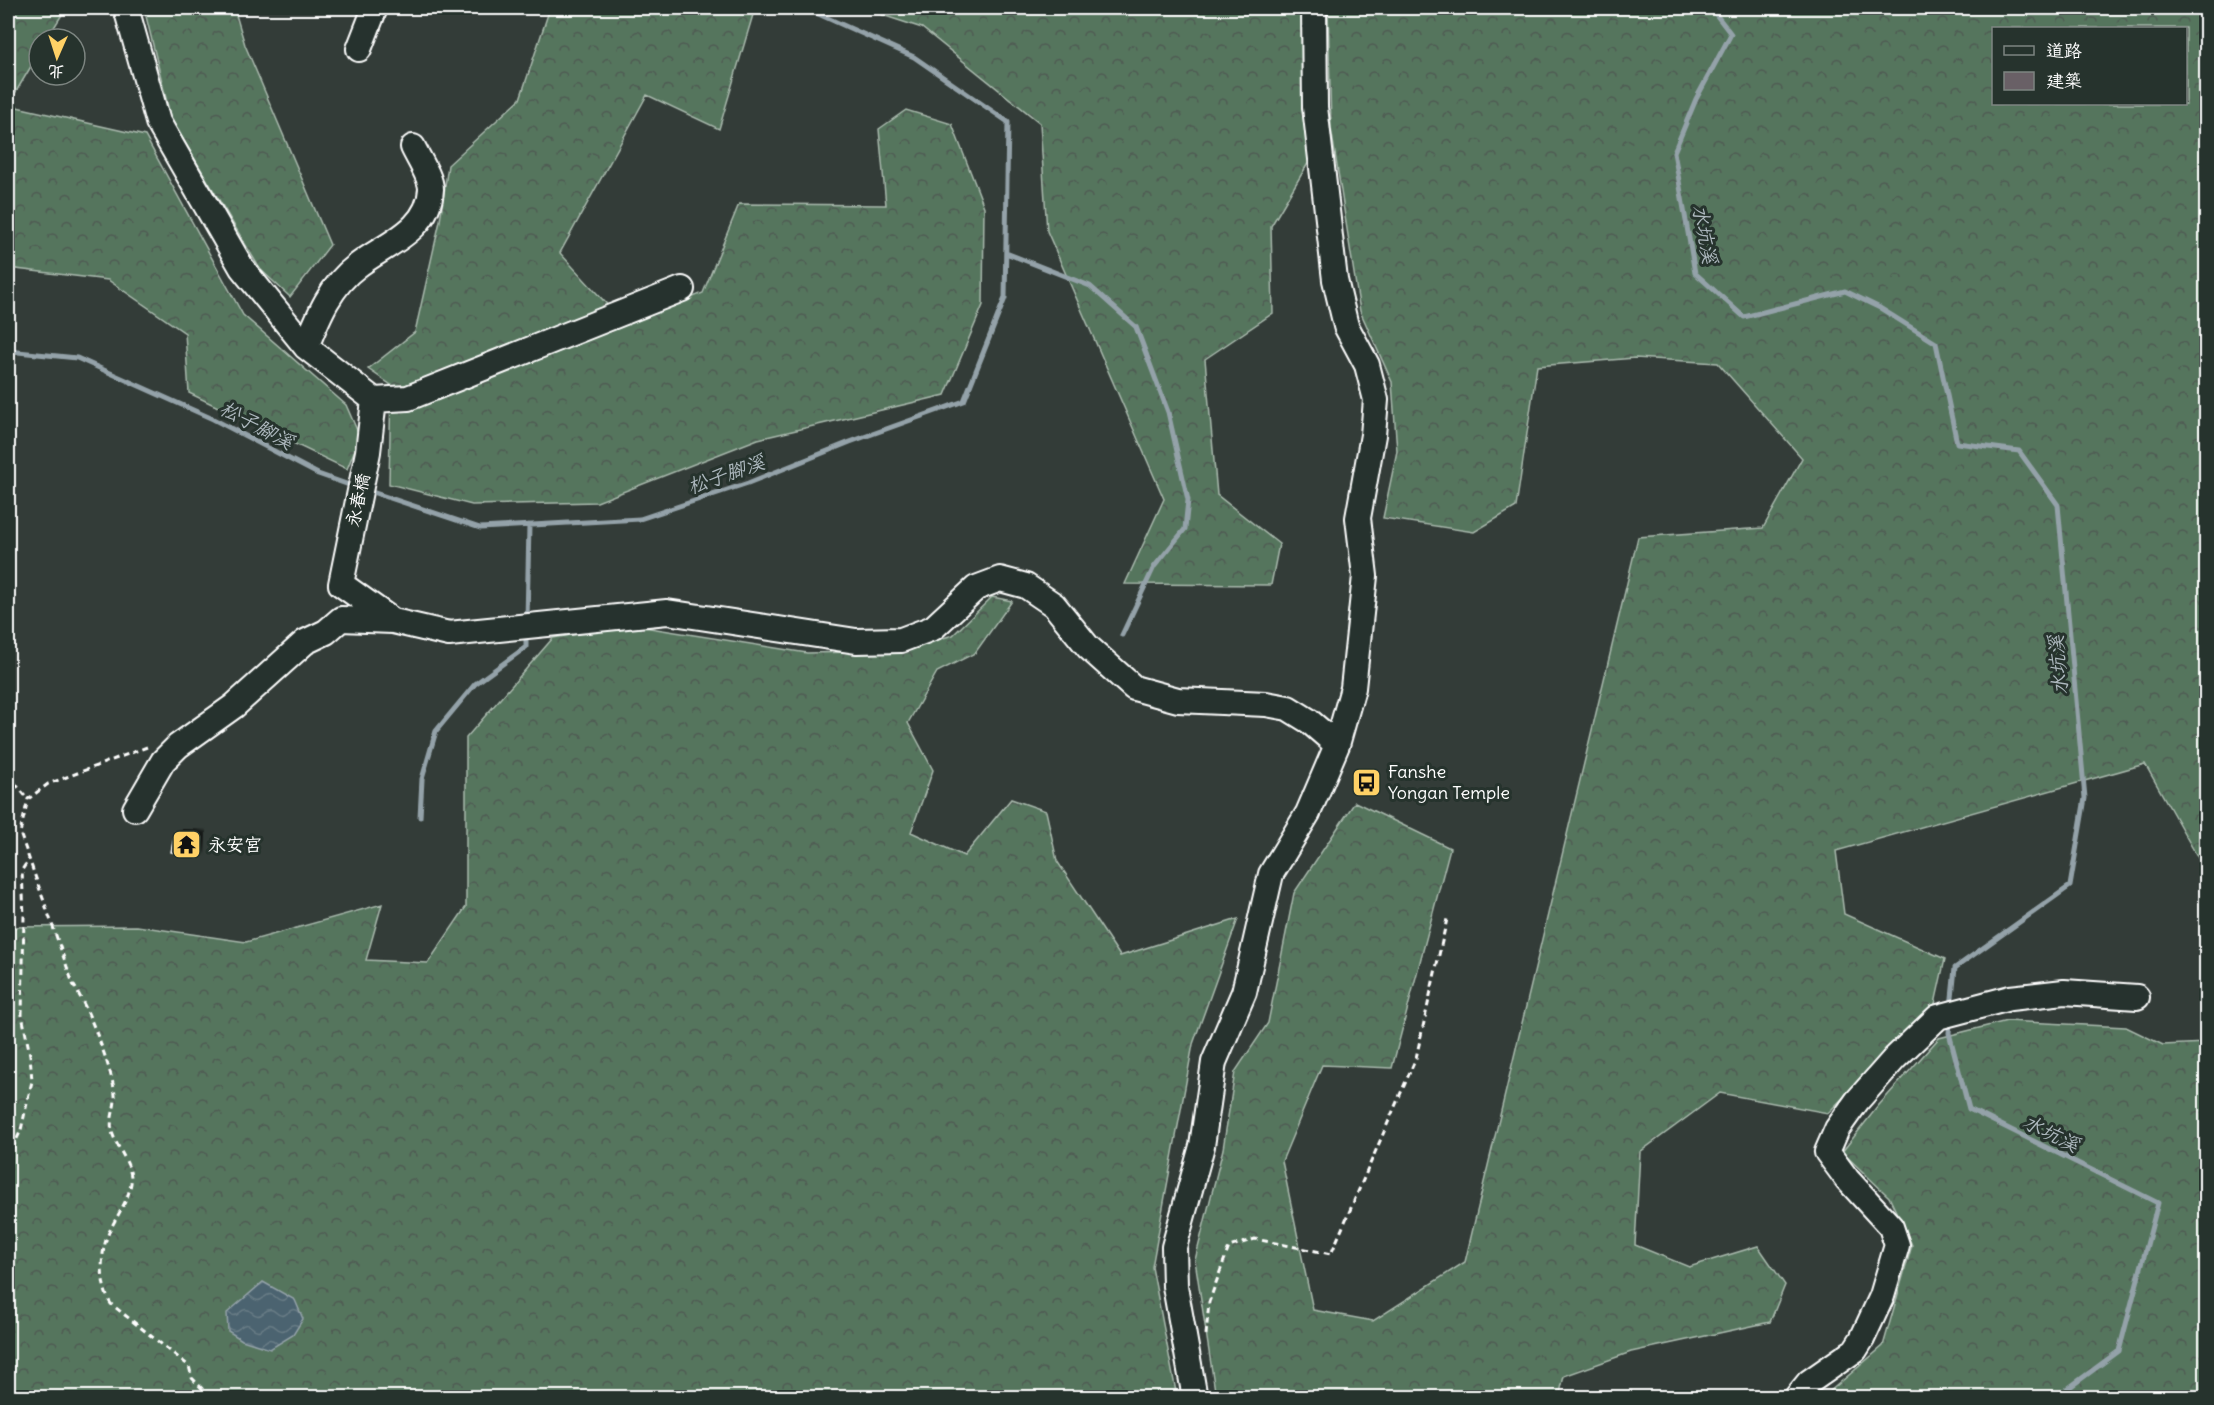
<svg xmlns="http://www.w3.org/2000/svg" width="2214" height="1405" viewBox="0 0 2214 1405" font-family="Delius,'LXGW WenKai TC',sans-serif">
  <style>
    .forest { fill: url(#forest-crowns); stroke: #aabaae; stroke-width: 1.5; fill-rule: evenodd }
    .water { fill: url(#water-waves); stroke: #94a2a9; stroke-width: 1.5 }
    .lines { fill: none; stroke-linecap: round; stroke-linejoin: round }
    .stream { stroke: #94a2a9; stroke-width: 5 }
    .building { fill: #696066; stroke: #fff; stroke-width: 1.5; filter: url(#shadow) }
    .minor-casing { stroke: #fff; stroke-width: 28 }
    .path { stroke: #fff; stroke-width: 3; stroke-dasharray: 6 4.5; stroke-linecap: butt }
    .minor { stroke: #26332d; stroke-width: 24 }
    .labels { text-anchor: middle; stroke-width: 6; stroke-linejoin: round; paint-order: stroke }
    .street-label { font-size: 18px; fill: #fff; stroke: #26332d }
    .poi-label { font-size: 18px; fill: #fff; stroke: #26332d; text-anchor: start }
    .water-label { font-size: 20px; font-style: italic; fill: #aeb9bf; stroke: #26332d }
  </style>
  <defs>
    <pattern id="forest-crowns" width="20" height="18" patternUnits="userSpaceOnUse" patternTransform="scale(1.5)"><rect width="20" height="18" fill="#54745d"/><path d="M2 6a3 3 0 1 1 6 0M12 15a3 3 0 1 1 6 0" fill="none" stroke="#4f5a52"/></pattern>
    <pattern id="water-waves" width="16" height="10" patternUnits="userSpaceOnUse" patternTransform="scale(1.5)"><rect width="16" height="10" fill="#4c6470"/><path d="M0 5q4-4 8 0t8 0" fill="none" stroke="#677b85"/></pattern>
    <filter id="shadow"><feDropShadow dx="5.5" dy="-5.5" stdDeviation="1.5" flood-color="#0009"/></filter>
  </defs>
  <rect width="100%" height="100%" fill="#333c38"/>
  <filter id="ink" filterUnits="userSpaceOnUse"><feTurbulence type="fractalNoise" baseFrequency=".0167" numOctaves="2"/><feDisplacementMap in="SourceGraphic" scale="12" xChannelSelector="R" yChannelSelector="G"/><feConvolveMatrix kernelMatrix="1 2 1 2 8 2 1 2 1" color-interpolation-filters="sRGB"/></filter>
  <g filter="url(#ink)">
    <path class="forest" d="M8,8h58l-19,31h-8v14l-31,52 137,31 98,179 103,90 14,32 -13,32 -158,-76 -4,-60 -77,-53 -100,-12z
      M144,8h90l11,37 85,200 -40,52 -30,-28 -89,-150z
      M550,8h205l-36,121 -72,-34 -87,158 66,72 77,-32 36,-89 147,1 -7,-76 27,-19 46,14 32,83 -1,98 -38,90 -187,44 -161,63 -125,3 -83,-21 2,-99 -23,-16 47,-37 25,-111 8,-56 72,-66z
      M861,8h439l4,16 6,136 -39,66 2,87 -68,46 12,136 62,49 -8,41 -146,-1 39,-85 -117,-268 -7,-108 -118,-95z
      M1328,8h878v864l-61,-108 -309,87 8,63 101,45 -10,45 -107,109 -108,-20 -80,59 -5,93 54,22 69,-21 27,39 -15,37 -139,30 -67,24 -5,21h-343l-21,-137 28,-111 12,-77 33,-49 26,-130 61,-91 95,46 -58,220 -70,-3 -40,96 31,149 60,11 92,-59 173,-725 125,-9 39,-70 -84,-95 -83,-5 -98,8 -21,141 -42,25 -91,-14 14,-67 -5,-69 -32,-71 -29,-183zM1994,28h192v76h-192z
      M992,597l20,4 -37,52 -38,19 -29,51 25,47 -22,62 53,24 47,-57 35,12 11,50 63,95 118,-37 -45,125 -41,223 25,130h-1169v-470l129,-1 109,16 136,-38 -16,56 62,3 38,-56v-169l87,-100 78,-13 176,28 93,-2 53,-16z
      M2007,1021l119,6 37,18 43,-2v354l-384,1 61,-52 29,-101 -23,-48 -47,-45 37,-47 60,-67z"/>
    <path class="water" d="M263,1282l32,18 8,19 -10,16 -23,14 -28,-9 -14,-9 -1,-18z"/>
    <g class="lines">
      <path class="stream" d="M1711,8l20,26 -35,65 -22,53 21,121 49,44 101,-26 35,17 56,35 21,100 62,8 39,54 27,293 -15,88 -115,82 -4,40
        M1006,253l84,33 46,41 32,85 20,88 -3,29 -31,38 -32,68
        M8,351l69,7 136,61 105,55 37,13
        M366,490l114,38 160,-9 108,-36 102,-41 114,-41 41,-103 3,-176 -94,-65 -100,-45 -3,-4
        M527,620l2,-95
        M420,817l2,-38 14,-48 39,-47 51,-37v-14
        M1950,1020l-1,13 20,76 189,94 -39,148 -64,47"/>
    </g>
    <path class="building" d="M175,832l27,6 -4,20 -27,-6z"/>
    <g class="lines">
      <defs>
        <path id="minor" d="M126,8l32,114 84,146 64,79 68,53 34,-2 274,-109
          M359,49l16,-41
          M306,347c12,-30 24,-61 51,-81 28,-22 72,-35 74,-77 0,-12 -13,-31 -18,-42
          M374,400l-6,52 -27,132 52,37
          M135,809l28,-48 15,-15 56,-40 71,-64 21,-10 15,-13 52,2 56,13 218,-22 189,29 45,-1 32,-12 43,-40 24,-9 26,7 28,19 34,42 46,41 44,12 88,4 22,4 21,13 28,24
          M1195,1398l-20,-112 -1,-39 28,-101 12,-84 30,-70 27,-118 37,-61 29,-68 16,-57 12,-112 -7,-58 15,-83 3,-35 -9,-35 -21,-39 -11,-46 -20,-173 -1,-99
          M1796,1398l13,-16 46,-32 7,-11 20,-43 15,-51 -6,-18 -44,-48 -20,-27 10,-23 20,-28 38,-43 43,-41 72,-19 54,-6 73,5"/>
      </defs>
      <use href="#minor" class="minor-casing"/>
      <path class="path" d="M147,747l-99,37 -20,15 -8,34 53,151c15,24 39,84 42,111 1,12 -6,24 -3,37 5,17 21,33 19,51 -3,20 -17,36 -24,54 -7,19 -7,50 4,67l78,62 3,12 19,20
        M8,775l20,24
        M8,1158l13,-28 11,-49 -2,-26 -8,-40 2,-99 -2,-46 7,-11
        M1206,1335l3,-33 20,-55 26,-8 76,15 85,-196 31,-139"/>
      <use href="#minor" class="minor"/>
    </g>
  </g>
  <defs>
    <symbol id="bus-square" viewBox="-11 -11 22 22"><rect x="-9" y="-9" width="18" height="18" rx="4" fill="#ffd166" stroke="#26332d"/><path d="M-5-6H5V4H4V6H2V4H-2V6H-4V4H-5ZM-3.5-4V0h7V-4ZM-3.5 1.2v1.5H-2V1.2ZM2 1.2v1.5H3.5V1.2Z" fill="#111"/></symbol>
    <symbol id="temple-square" viewBox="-11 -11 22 22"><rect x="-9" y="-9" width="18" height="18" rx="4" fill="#ffd166" stroke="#26332d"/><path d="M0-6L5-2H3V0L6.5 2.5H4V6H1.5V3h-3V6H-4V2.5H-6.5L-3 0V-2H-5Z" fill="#111"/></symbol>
  </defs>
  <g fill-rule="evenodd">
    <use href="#bus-square" x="1350" y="766" width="33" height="33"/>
    <use href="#temple-square" x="170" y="828" width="33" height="33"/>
  </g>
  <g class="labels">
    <g class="street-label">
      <text transform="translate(358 500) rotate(-78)" y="6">永春橋</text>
    </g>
    <g class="poi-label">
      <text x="1388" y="778">Fanshe<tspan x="1388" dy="21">Yongan Temple</tspan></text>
      <text x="208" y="851">永安宮</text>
    </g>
    <g class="water-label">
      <text transform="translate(1705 234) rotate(79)" y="7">水坑溪</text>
      <text transform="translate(257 425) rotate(28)" y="7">松子腳溪</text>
      <text transform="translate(726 474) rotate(-19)" y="7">松子腳溪</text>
      <text transform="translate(2058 665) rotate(-95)" y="7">水坑溪</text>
      <text transform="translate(2051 1133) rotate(26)" y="7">水坑溪</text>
    </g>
  </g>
  <rect width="2214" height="1405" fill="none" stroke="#26332d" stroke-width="30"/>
  <rect x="15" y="15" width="2184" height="1375" fill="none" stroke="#fff" stroke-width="2" filter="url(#ink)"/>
  <rect x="1992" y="27" width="195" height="78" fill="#26332d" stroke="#7d8581" stroke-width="1.5"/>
  <rect x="2004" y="46" width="30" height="9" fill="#26332d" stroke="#7d8581" stroke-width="1.5"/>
  <text x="2046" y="57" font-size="18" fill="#ffffff">道路</text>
  <rect x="2004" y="72" width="30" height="18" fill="#696066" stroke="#7d8581" stroke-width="1.5"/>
  <text x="2046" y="87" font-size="18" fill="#ffffff">建築</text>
  <g transform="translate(57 57) rotate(183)"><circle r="28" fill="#26332d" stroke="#7d8581" stroke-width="1.5"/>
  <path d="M0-4.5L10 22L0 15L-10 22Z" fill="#ffd166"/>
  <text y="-9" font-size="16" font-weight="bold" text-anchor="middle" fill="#ffffff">北</text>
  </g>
</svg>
